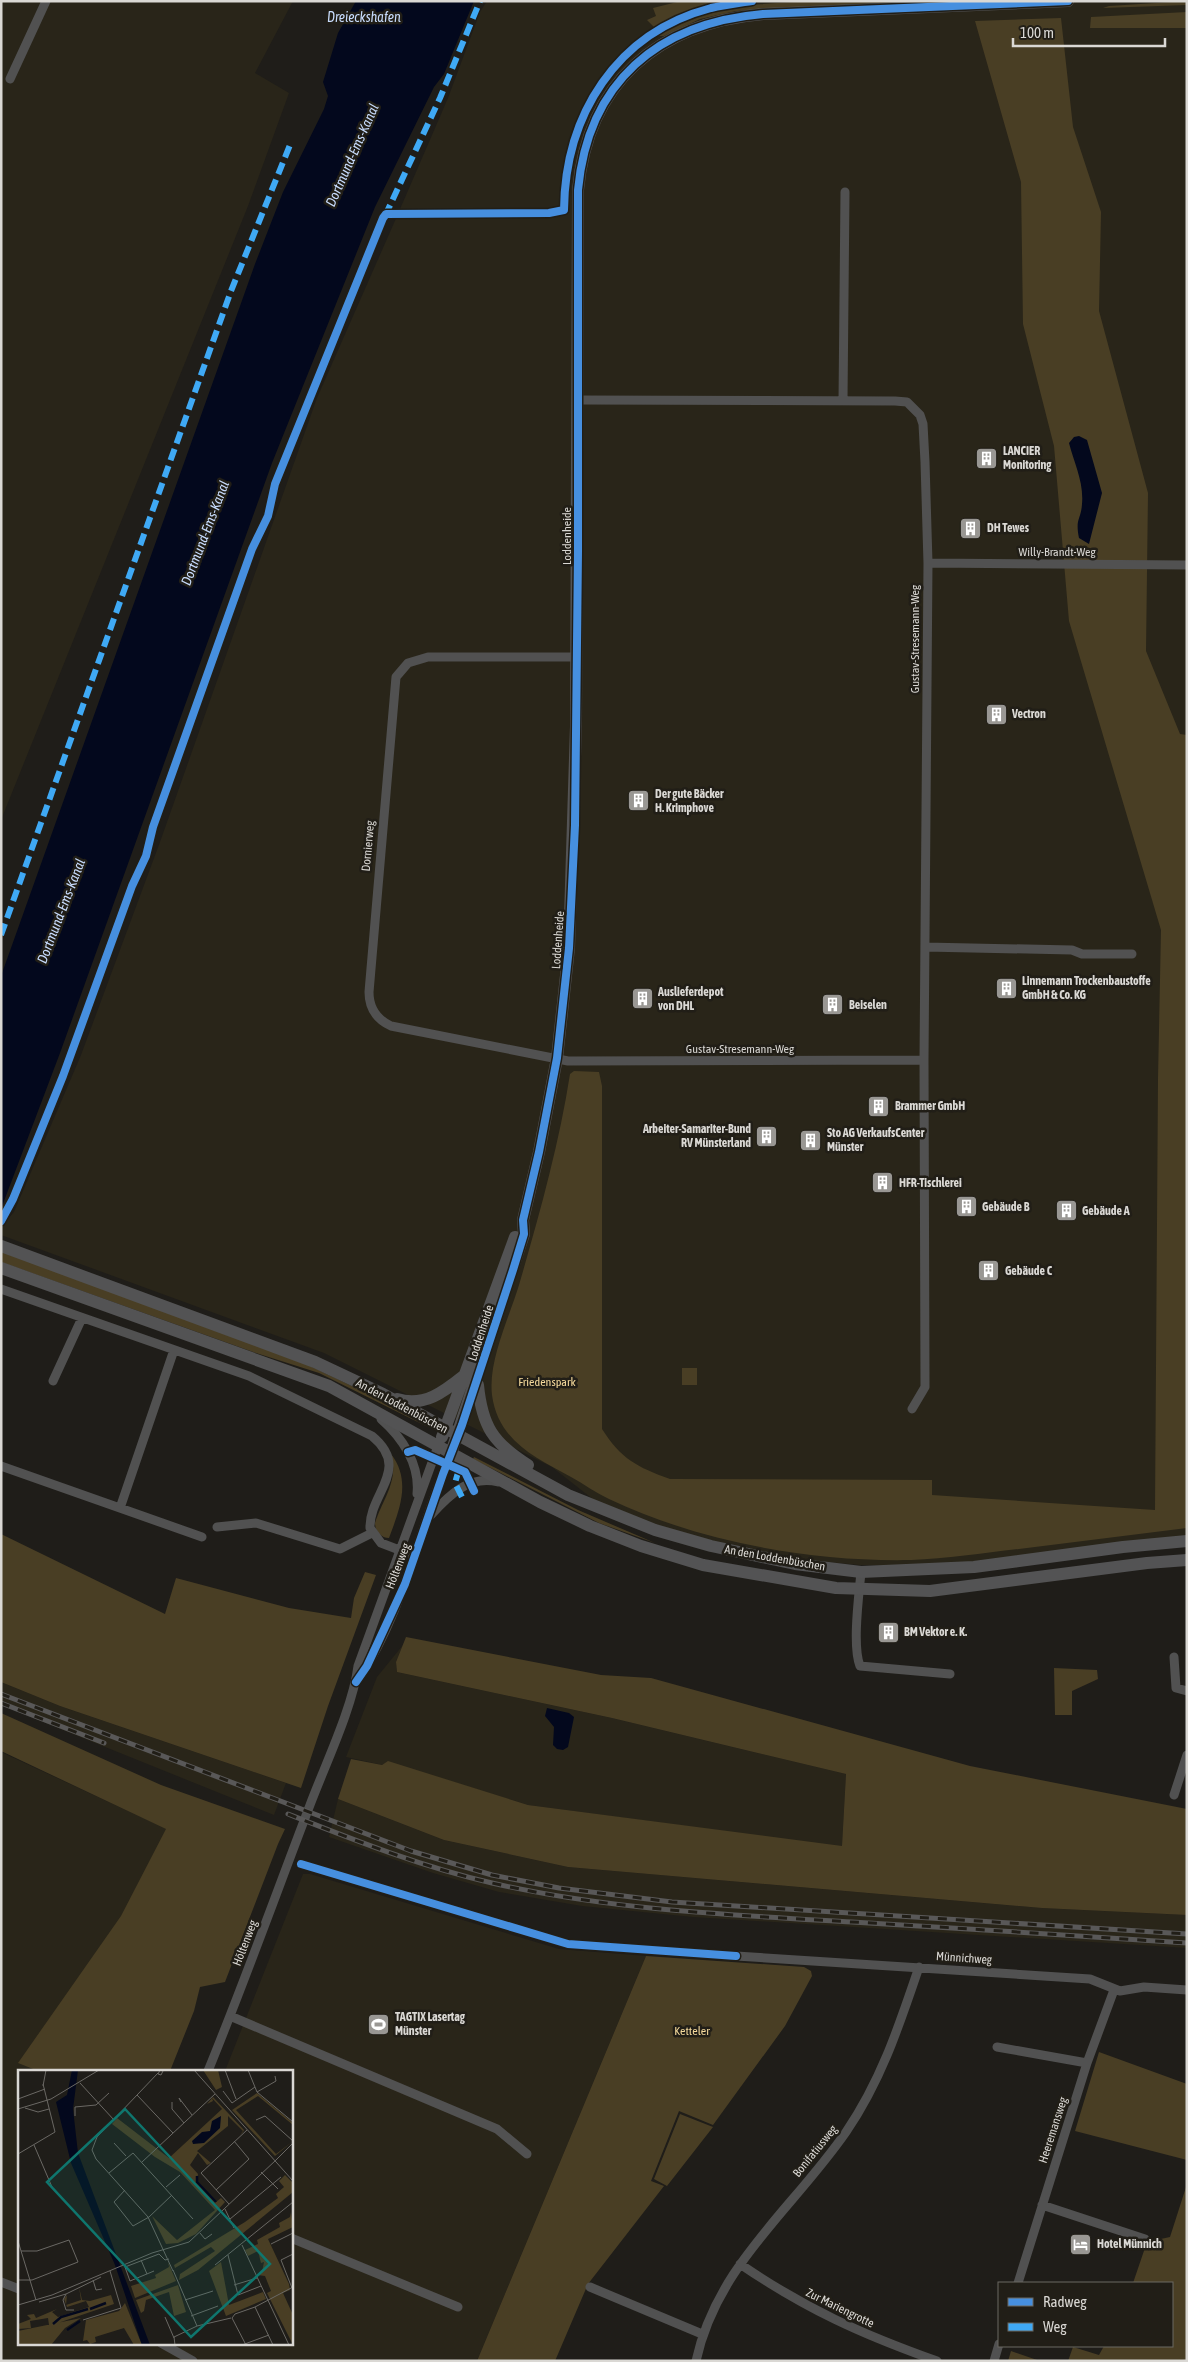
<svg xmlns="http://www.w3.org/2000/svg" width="1188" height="2362" viewBox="0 0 1188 2362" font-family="'Asap Condensed',sans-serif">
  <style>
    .built { fill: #292519 }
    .green { fill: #493e24 }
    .water { fill: #03081d }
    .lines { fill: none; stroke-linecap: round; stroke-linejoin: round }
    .street { stroke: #515151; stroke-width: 9 }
    .secondary { stroke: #535354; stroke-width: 12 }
    .rail-casing { stroke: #595858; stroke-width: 5 }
    .rail { stroke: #211e17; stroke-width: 3; stroke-dasharray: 9; stroke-linecap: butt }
    .quiet { stroke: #3fa9f5; stroke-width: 6; stroke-dasharray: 12 6; stroke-linecap: butt }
    .cycleway-casing { stroke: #211e17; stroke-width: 11 }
    .cycleway { stroke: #468fdf; stroke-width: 8 }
    .labels { text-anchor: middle; stroke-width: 5; stroke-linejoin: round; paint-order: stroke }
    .poi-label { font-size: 12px; font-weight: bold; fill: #dad8d4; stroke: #211e17; text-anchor: start }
    .street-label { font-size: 12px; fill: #dad8d4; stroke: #211e17 }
    .park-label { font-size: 12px; fill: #f5da9c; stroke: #211e17 }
    .water-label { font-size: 14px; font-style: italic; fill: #c8dcfd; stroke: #211e17 }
    .inset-river { fill: none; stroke: #03081d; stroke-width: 2.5 }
    .inset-road { fill: none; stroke: #6a6864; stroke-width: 1 }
    .view { fill: #0f766e; fill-opacity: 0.15; stroke: #0f766e; stroke-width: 2.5 }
    .inset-edge { fill: none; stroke: #dad8d4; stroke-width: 2.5 }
  </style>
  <rect width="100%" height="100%" fill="#1f1d19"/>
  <path class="built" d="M1,1h292l-38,72 34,20 -41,113 -247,614z
    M487,1h700v1536l-246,29 -81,-1 -65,-6 -144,-32 -52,-23 -47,-37 -228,-114 -323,-118v-8l13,-15 67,-157 79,-213 157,-444 77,-175 54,-125 32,-86z
    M403,1645l-7,17 1,10 215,46 234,56 -4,73 -314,-42 -140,-43 -6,3 -36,-8 31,-80z
    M1,1682l59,24 226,77 -12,32 -273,-110z
    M1,1752l166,77 -45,87 -103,147 19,8h-19v272h272v-272h-66l78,-197h7l249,75 87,7 -169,405h-476z
    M338,1799l106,41 124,27 474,41 145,7v33l-494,-31 -111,-11 -83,-14 -66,-19 -104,-36z"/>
  <path class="green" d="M681,1h49l-44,12 -32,14 -7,-7 9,-4 -3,-8z
    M820,1h94l-178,10 -36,8 -36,17h-8c53,-33 104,-32 164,-35z
    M1187,1v4l-84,3 6,-2z
    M1187,12v16h-97l1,-11z
    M1061,18l12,109 28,85 -2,99 49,182 -2,158 34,83 7,1v793c-56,7 -112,14 -168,21 -36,4 -72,10 -108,11 -101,2 -211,-18 -302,-61 -13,-6 -25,-15 -38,-22 -35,-19 -73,-36 -79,-82 -4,-34 17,-77 27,-110 20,-69 40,-140 51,-211l4,-3 25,1 3,14v343c19,30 35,38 68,50l262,1v15l223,15 3,-431 3,-149 -92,-309 -15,-175 -31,-122 -2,-142 -46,-161z
    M1,1251l305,113 69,33 55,31 -111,-55 -63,-20 -255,-91z
    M682,1368h15v17h-15z
    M391,1454c21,27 8,57 -2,84 -8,0 -14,-7 -14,-15 8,-25 24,-42 16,-69z
    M474,1457l104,53 77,33 -56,-20 -126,-64z
    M1,1534l164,80 11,-36 113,30 62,10 3,-20 11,-26 11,3 -48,131 -27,82 -241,-82 -59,-24z
    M406,1637l195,38 50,3 319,88 217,43v106l-145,-7 -474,-41 -124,-27 -106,-41 13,-40 31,6 6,-4 140,44 314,41 4,-72 -234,-56 -215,-46 -1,-10z
    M1054,1668l43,2 1,9 -26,12v24h-17z
    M1,1713l160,72 124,44 -7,15 -53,138 -25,5 -6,24 -24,60h-132l-20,-8 103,-147 45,-87 -165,-78z
    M646,1956l158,11 7,4 1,5 -27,50 -72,99 -34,-14 -28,70 13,5 -76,98 -33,77h-78z
    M1099,2052l88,32v76l-112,-29z
    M680,2114l33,13 -46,59 -13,-7z
    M1187,2184v177h-119l5,-14 26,8 5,-9h68v-63h-39l14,-41 23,-5z
    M1011,2351l29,10h-32z"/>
  <path class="water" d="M356,1h118l-30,73 -10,13 -59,120 -103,256 -212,590 -59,156v-233l254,-712 28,-72 41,-83 4,-13 -5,-14 15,-49z
    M1079,436l8,4 15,53 -13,51 -10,-6c-4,-20 2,-18 3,-34 2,-22 -8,-41 -13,-61l5,-6z
    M547,1708l22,5 5,4 -6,30 -5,3 -6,-1 -4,-4 1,-18 -9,-11z"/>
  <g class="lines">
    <path class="street" d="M10,79l36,-78
      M578,400l317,1 12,1 13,13 3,9 2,38 3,101 -4,497 1,327 -13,22
      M843,401l2,-209
      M928,563l259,2
      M576,657h-148l-20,6 -12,14 -27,315c0,16 7,27 22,34l177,35 356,-1
      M925,947l147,3 10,4h50
      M1,1289l248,87 123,60c40,33 -3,57 -2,92l11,15 34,13
      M53,1381l29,-63
      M381,1419c22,19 39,46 36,75
      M1,1466l201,71
      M120,1508l54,-158
      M431,1515c18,-20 38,-40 67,-33
      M217,1527l39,-4 84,26 32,-16
      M861,1572c-2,23 -9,74 -1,94l90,8
      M1174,1657l2,31 11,3
      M358,1680c46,-68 61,-152 93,-227
      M1174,1795l13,-40
      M736,1956l354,23 30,12 24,-4 43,3
      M230,2016l267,113 30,25
      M997,2047l90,16
      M208,2071c36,-88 68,-177 102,-266 15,-40 43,-98 48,-139l80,-220
      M1042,2205l103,34
      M291,2238l167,69
      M740,2264c66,45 121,70 197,97
      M1,2282l18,7
      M1018,2283l69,-220 27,-73
      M590,2287l112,47
      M161,2343l32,18
      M696,2361c21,-96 96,-151 150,-229 35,-51 53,-106 73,-165
      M994,2361l5,-17"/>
    <path class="secondary" d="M1,1246l314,116 68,32 185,101 87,35 56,16 84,18 66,8 113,-5 149,-20 64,-6
      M1,1268l328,118 211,116 50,24 51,20 62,19 133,23 94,3 217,-28 40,-3
      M478,1385c4,41 15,58 50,80
      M397,1399c28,9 49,-9 69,-25
      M442,1437l73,-200
      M451,1453l73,-219 -1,-14 16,-68 18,-94 12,-110 7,-222 2,-536c10,-108 80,-167 185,-176l305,-13"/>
    <defs>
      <path id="rail" d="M1,1694l410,157 81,24 67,13 113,14 515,32
        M1,1703l103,40
        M288,1814c66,26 134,53 204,69 118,27 240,32 360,39 112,6 223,14 335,21"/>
    </defs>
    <use href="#rail" class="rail-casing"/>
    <use href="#rail" class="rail"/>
    <path class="quiet" d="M385,216l55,-118 40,-97
      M1,935l230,-644 59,-146
      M459,1469l-4,14 7,14"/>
    <defs>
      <path id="cycleway" d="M1,1221l12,-22 50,-123 69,-190 14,-30 7,-29 99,-278 16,-33 7,-32 108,-266 3,-4 163,-1 15,-3c1,-95 52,-177 147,-202 13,-3 28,-5 41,-7
        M408,1452l7,-2 50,22 9,19
        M356,1682l11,-16 38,-82 38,-110 19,-49 51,-155 11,-36 -1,-14 16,-68 18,-94 12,-110 6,-123 3,-273v-362c10,-108 80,-167 185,-176l305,-13
        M301,1864l267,80 168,12"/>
    </defs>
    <use href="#cycleway" class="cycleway-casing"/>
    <use href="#cycleway" class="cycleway"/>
  </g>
  <defs>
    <symbol id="building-square" viewBox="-11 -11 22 22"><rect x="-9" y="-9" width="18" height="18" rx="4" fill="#999793" stroke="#211e17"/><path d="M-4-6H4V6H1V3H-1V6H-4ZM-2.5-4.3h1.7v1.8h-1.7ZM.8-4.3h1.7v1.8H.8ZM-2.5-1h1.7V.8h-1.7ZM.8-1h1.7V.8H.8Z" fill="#fff"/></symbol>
    <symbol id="stadium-square" viewBox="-11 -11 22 22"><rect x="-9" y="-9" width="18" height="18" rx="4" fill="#999793" stroke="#211e17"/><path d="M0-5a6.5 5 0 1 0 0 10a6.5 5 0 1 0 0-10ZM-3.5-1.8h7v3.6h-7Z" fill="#fff"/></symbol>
    <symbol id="hotel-square" viewBox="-11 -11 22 22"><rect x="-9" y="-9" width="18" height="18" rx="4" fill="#999793" stroke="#211e17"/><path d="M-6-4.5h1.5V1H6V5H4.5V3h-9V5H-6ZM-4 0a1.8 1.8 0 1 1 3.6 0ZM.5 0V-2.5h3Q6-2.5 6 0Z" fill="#fff"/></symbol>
  </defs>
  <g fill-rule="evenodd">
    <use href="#building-square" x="974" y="446" width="25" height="25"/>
    <use href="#building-square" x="958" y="516" width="25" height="25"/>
    <use href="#building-square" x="984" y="702" width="25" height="25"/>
    <use href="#building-square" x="626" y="788" width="25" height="25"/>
    <use href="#building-square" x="994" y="976" width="25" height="25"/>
    <use href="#building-square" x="630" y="986" width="25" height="25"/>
    <use href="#building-square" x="820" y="992" width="25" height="25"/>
    <use href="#building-square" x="866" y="1094" width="25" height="25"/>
    <use href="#building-square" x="754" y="1124" width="25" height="25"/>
    <use href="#building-square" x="798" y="1128" width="25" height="25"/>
    <use href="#building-square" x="870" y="1170" width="25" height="25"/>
    <use href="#building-square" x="954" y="1194" width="25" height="25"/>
    <use href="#building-square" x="1054" y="1198" width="25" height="25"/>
    <use href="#building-square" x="976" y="1258" width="25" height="25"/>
    <use href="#building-square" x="876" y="1620" width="25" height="25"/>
    <use href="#stadium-square" x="366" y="2012" width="25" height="25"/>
    <use href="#hotel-square" x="1068" y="2232" width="25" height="25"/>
  </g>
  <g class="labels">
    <g class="poi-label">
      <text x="1003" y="455">LANCIER<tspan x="1003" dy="14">Monitoring</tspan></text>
      <text x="987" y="532">DH Tewes</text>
      <text x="1012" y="718">Vectron</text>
      <text x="655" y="798">Der gute Bäcker<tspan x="655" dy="14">H. Krimphove</tspan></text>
      <text x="1022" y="985">Linnemann Trockenbaustoffe<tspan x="1022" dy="14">GmbH &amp; Co. KG</tspan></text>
      <text x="658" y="996">Auslieferdepot<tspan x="658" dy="14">von DHL</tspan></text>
      <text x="849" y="1009">Beiselen</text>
      <text x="895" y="1110">Brammer GmbH</text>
      <text x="751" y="1133" text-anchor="end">Arbeiter-Samariter-Bund<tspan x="751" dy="14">RV Münsterland</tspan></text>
      <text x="827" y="1137">Sto AG VerkaufsCenter<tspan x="827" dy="14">Münster</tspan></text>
      <text x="899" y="1187">HFR-Tischlerei</text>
      <text x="982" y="1211">Gebäude B</text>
      <text x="1082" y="1215">Gebäude A</text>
      <text x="1005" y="1275">Gebäude C</text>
      <text x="904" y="1636">BM Vektor e. K.</text>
      <text x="395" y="2021">TAGTIX Lasertag<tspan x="395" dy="14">Münster</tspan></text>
      <text x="1097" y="2248">Hotel Münnich</text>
    </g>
    <g class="street-label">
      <text transform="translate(567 536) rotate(-90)" y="4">Loddenheide</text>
      <text x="1057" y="556">Willy-Brandt-Weg</text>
      <text transform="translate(915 639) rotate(-90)" y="4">Gustav-Stresemann-Weg</text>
      <text transform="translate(368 846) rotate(-85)" y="4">Dornierweg</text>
      <text transform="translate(558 940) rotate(-86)" y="4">Loddenheide</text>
      <text x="740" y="1053">Gustav-Stresemann-Weg</text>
      <text transform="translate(481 1333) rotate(-72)" y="4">Loddenheide</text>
      <text transform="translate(402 1406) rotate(28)" y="4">An den Loddenbüschen</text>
      <text transform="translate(775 1558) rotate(10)" y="4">An den Loddenbüschen</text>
      <text transform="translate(398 1566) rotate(-69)" y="4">Höltenweg</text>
      <text transform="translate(245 1943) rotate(-69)" y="4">Höltenweg</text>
      <text transform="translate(964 1958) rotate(4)" y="4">Münnichweg</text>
      <text transform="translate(1053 2130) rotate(-72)" y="4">Heeremansweg</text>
      <text transform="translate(815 2151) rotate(-51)" y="4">Bonifatiusweg</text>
      <text transform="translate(840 2308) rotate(26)" y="4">Zur Mariengrotte</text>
    </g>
    <g class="park-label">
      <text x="547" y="1386">Friedenspark</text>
      <text x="692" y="2035">Ketteler</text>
    </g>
    <g class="water-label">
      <text x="364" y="22">Dreieckshafen</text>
      <text transform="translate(352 155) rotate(-66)" y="5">Dortmund-Ems-Kanal</text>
      <text transform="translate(205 533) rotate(-69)" y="5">Dortmund-Ems-Kanal</text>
      <text transform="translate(61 911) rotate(-69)" y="5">Dortmund-Ems-Kanal</text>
    </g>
  </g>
  <g transform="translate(18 2070)">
    <rect width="275" height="275" fill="#1f1d19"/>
    <path d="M185,0h15l4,17 -6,3zM239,23l36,30v2l-35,-29 -22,14 40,44 16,-12 -17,14 -43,-46zM195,27l31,33 -1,2 -3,3 3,-4 -15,-15v10l-31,25 14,12 -4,2 -9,-12 -8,12 8,9 -1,7 19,21 5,-4 4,4 -29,32 -18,9 -12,1 -14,-28 25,24 38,-30 -35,-38 -25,-15 -43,-33 5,-6 52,40 53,-49 -10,-11 1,3 -6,3zM267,105l8,8v9l-95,78 -19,10 1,-6 35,-23 -4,-4 -36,21 -1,-3 71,-43 33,-24 -2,-4 8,-7 -5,-6zM273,142l2,15 -25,12 21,45 1,6 -7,3 10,22v30l-26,-52 4,-2 -6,-15 -8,-1 5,-3 2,-10 -3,1 -3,-12 -10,5 -3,-6 13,-6 -1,-4 23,-13 -1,-4 11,-6zM150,192l8,19 -41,17 -4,-12 25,-8 -1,-3 14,-8zM203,192l8,43 34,-13 3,7 -40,17 -17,-45zM160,215l8,27 -12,4 -5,-24 -23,8 -2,11 -3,2 -5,-13zM61,217l3,13 8,1 21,-6 3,9 -59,20 -6,1 -1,-7 -18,3 1,7 -13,1v-5l13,-5 -4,-4 7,-1 2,4 21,-9 -5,3 6,5 31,-10 -3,-6 -19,6 -3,-8 3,-4 -1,10 15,-5zM107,233l17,42h-8l-10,-17 -29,9 1,5 -6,2 -3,-4 -4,1 3,-21 33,-9zM63,248l-16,10 -14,17h-32l-1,-14z" fill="#493e24"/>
    <path d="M54,0h6l-5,39 5,44 72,192h-8l-27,-80 -44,-102 -15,-61 11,-7zM203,46l-1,12 -16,15 -11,1 -1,-3 10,-9 8,-1 2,-10z" fill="#03081d"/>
    <path class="inset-river" d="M179,106v6l19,20M72,239l16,-6M35,254l8,-7 27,-8M49,260l13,-9"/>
    <path class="inset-road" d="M176,0l99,111M207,0l11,29M230,0l9,22 36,30M145,1l-2,4 -3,-1 2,-4h7M140,3l-61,64 -5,13 4,9 52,58 25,54M62,13l34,37M25,16l3,-16M205,21l9,12 23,-16M239,22l19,-11 -1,-5M119,25l36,38M0,29l27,-10M154,32v7l12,14M163,32l-2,-4 13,17M7,38l13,4 11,-3M0,39l33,-10 48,-29M57,46v-9l21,-2 13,-12M238,50l9,-4 28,25M96,73l12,13M16,75l18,42M0,84l37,-22 -12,-48M258,90l17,-17M124,92l73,-68M243,102l17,17M91,103l24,-20 60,66M148,117l14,-12M107,120l-11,12 19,24 16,-9 23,-22M198,120l33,-31 -15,-18M211,134l-28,-31 46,-43M207,139l9,19M212,149l51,-42M182,163l5,6 7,-5M0,171l18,59M253,174l22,-11M224,175l47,100M210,185l10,40 23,-9M123,190l6,14M197,195l78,-63M155,200l24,56M136,201l-24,10 -5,-14 34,-13 6,6 4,-1M0,210h14l46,-18 -9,-22 -32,11h-16M75,210l3,10 6,-1M216,215l23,-7M274,218l-11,-28 12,-6M167,230l28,-9M21,232l27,-8M0,235l34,-10 100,-42 37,-11 87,-82M237,237l38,-20M56,240h-8l-3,-10 3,-6 35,-17M173,246l27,-10M147,247l9,21M214,248l3,-4 20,-7 18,38M214,248l14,27M65,250l38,-12 -11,-37M179,256l34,-8M157,275l-1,-8 23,-11M224,275l27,-10"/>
    <path class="view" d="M107,39l145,155 -79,73 -144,-155z"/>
    <rect width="275" height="275" class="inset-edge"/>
  </g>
  <rect width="1188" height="2362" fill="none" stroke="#dad8d4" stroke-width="5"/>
  <rect x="998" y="2282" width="175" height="65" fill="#211e17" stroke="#6b6863"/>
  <rect x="1008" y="2298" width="25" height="8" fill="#468fdf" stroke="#6b6863"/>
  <text x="1043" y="2307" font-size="15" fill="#dad8d4">Radweg</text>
  <rect x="1008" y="2323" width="25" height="8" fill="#3fa9f5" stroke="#6b6863"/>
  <text x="1043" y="2332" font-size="15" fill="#dad8d4">Weg</text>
  <path d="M1013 38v8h152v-8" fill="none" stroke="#dad8d4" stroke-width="2.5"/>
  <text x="1020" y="38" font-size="15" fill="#dad8d4" stroke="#211e17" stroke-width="4" paint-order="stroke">100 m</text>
</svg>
